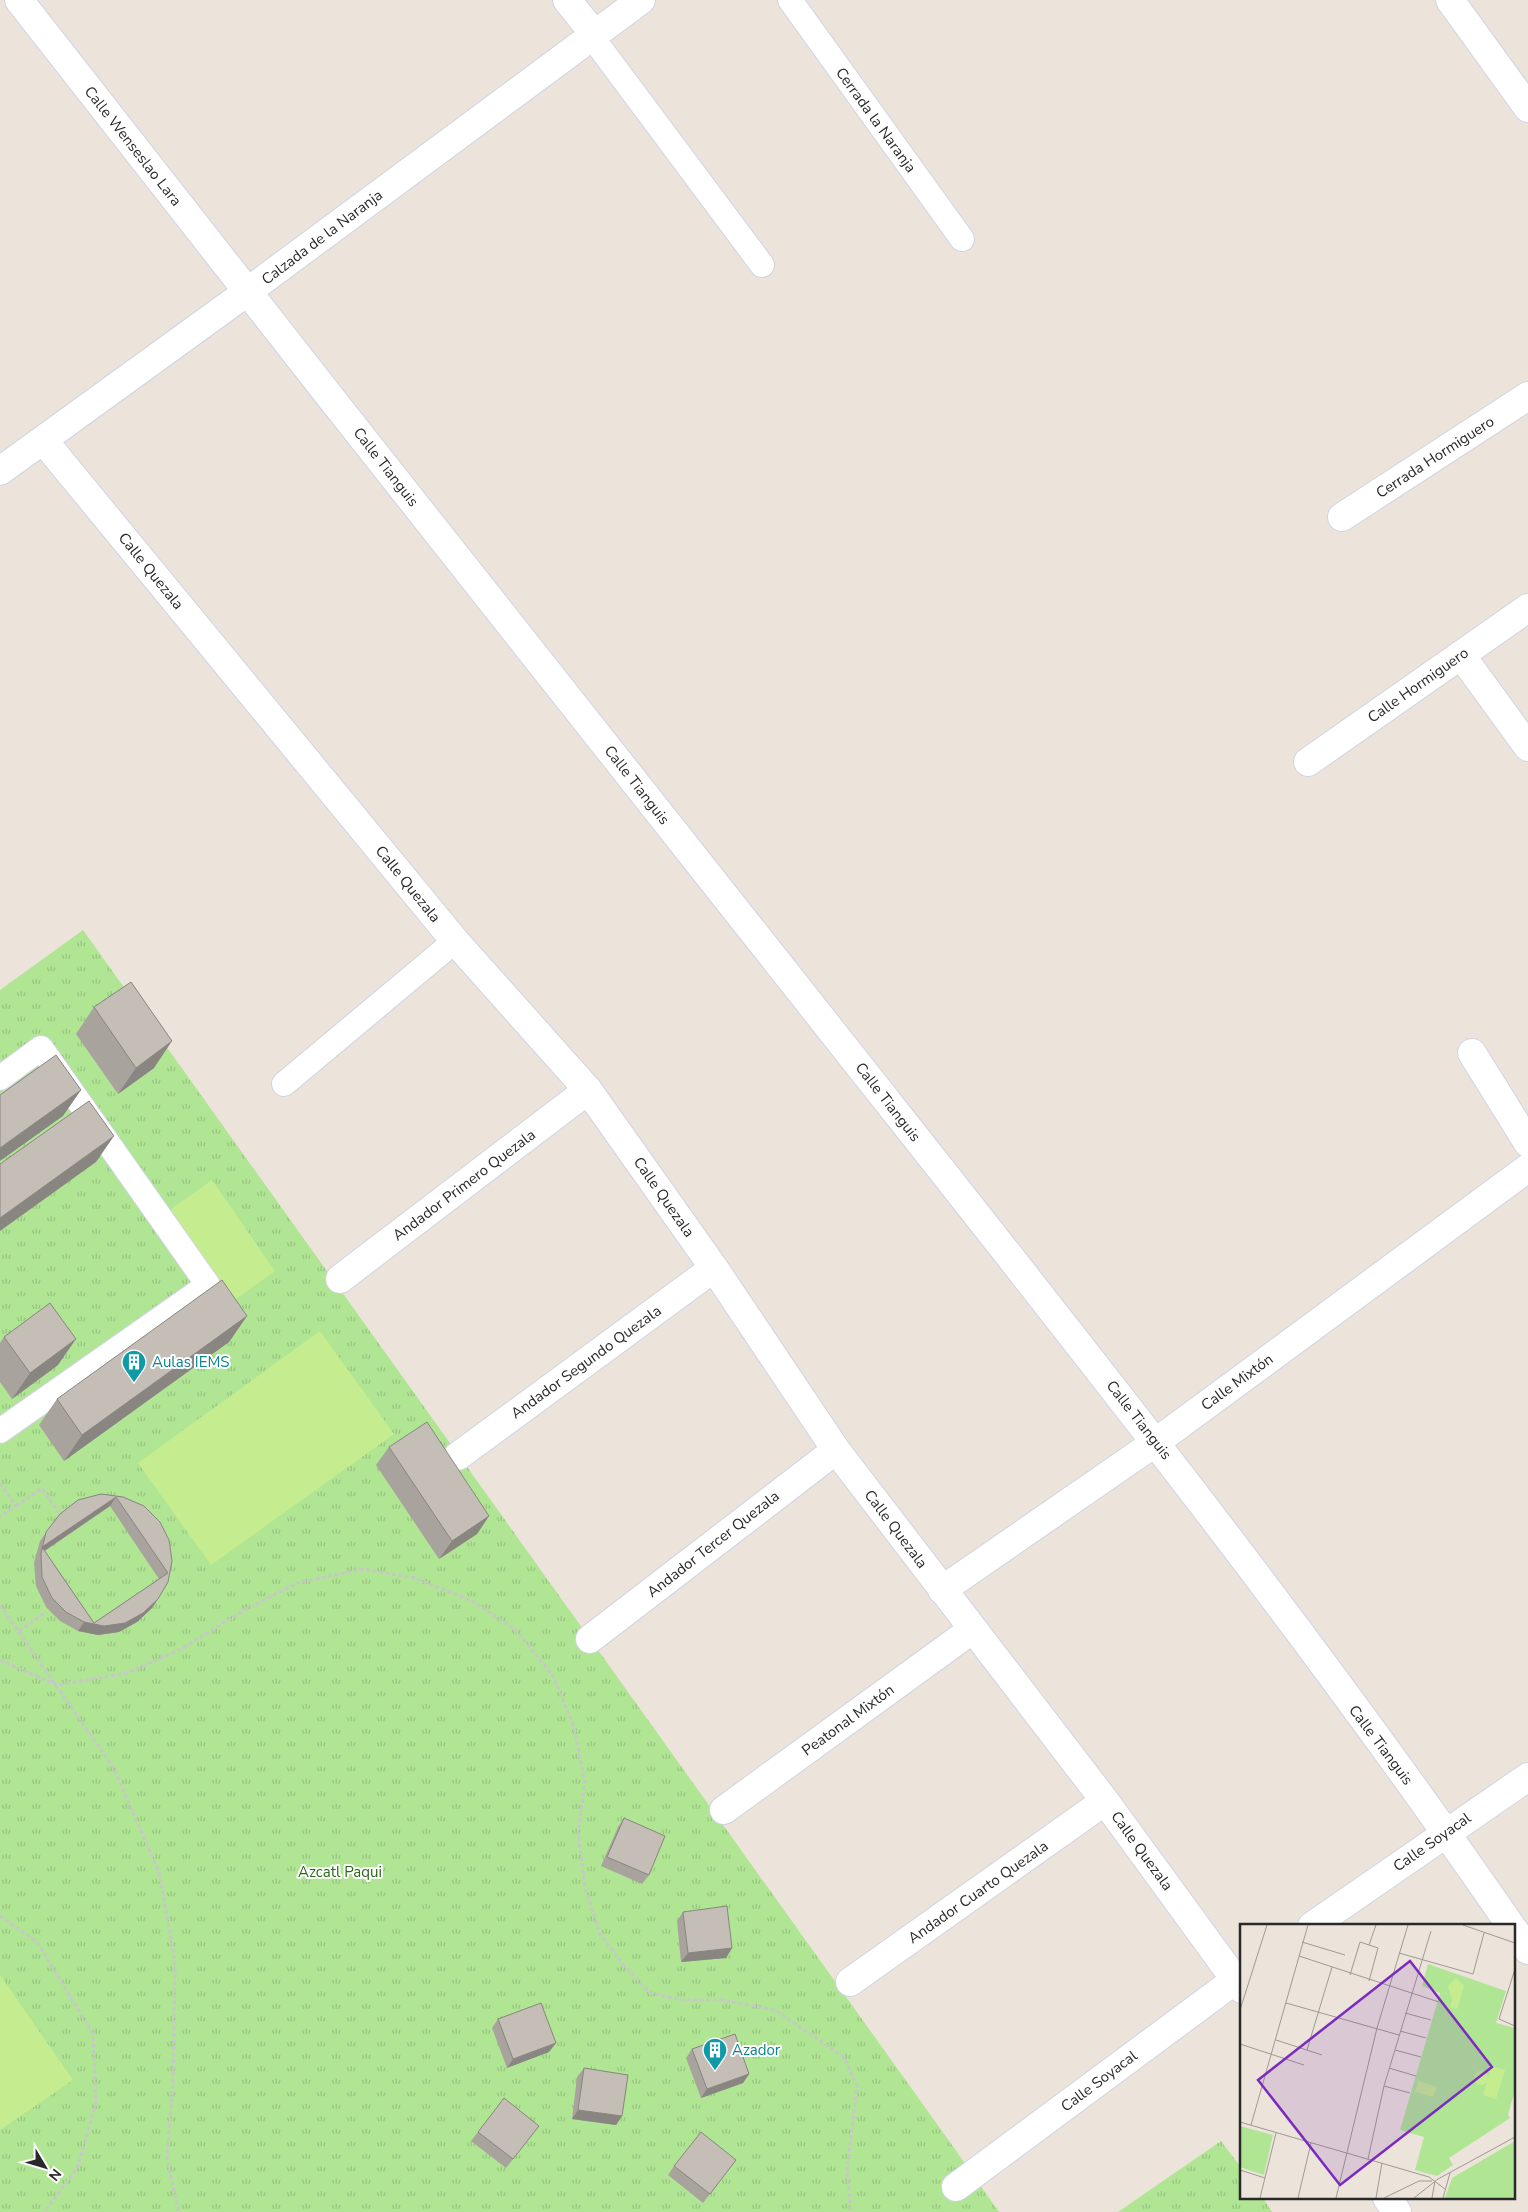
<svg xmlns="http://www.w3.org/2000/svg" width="1528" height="2212" viewBox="0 0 1528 2212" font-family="'Nunito Sans',sans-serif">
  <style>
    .grass { fill: url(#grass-tufts) }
    .pitch { fill: #c5ed90 }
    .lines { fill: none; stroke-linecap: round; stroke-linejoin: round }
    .lane-casing { stroke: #d0d3e3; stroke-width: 26 }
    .street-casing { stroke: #d0d3e3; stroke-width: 30 }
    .secondary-casing { stroke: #d0d3e3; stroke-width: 30 }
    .path { stroke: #c7c7c7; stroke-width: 3; stroke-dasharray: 4 2.5; stroke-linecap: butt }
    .lane { stroke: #fff; stroke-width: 24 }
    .street { stroke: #fff; stroke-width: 28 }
    .secondary { stroke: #fff; stroke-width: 28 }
    .wall { fill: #a9a39d; fill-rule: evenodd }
    .shaded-wall { fill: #898580 }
    .building { fill: #c4beb7; stroke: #898580; fill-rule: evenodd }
    .labels { text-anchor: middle; stroke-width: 4; stroke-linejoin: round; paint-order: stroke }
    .street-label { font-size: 15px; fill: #292929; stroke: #fff }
    .culture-label { font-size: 15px; fill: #0d838f; stroke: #fff; text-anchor: start }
    .park-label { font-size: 15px; fill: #286917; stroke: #fff }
    .inset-road { fill: none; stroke: #9e9993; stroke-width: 1 }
    .view { fill: #7b2cbf; fill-opacity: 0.15; stroke: #7b2cbf; stroke-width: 2.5 }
    .inset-edge { fill: none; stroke: #292929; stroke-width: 2.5 }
  </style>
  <defs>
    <pattern id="grass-tufts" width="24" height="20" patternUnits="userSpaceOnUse" patternTransform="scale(1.25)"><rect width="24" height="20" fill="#b0e594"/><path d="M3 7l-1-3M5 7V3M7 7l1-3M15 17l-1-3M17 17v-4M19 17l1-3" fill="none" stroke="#97c480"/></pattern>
  </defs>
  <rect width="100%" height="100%" fill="#ece4da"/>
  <path class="grass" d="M83,930l869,1215 47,67h-999v-1222z
    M1221,2141l21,28v29h21l9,14h-154z"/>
  <path class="pitch" d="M212,1180l63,91 -42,30 -63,-91z
    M320,1331l74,103 -183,131 -73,-102z
    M0,1975l73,105 -73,50z"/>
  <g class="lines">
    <defs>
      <path id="lane" d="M790,0l172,239
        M592,37l170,228
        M0,1078l41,-30 167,237 -208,146
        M284,1084l171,-143"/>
      <path id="street" d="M19,0c271,348 545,693 819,1039 230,291 462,581 673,887
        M567,0l28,35
        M1450,0l78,108
        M43,440l412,501 133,149 126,178 122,182 269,351 137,188
        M1342,517l186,-121
        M1461,655l67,92
        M1308,762l220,-154
        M1472,1053l56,90
        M340,1279l248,-189
        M458,1456l256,-188
        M942,1590l214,-148 372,-274
        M590,1639l246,-189
        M724,1810l249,-181
        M1312,1926l216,-149
        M1514,1930l14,20
        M850,1982l255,-181
        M956,2187l286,-212
        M1387,2198l10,14"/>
      <path id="secondary" d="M0,471l247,-179 394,-292"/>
    </defs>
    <use href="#lane" class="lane-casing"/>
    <use href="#street" class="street-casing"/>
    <use href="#secondary" class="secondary-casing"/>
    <path class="path" d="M0,1483l16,23 -16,11
      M16,1506l26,-18 17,25
      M0,1605l113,162 46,105 16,89 -2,121 -6,78 12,52
      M19,1631l27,-19
      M0,1660l57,25 70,-12 54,-24 62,-38 54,-28 66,-14 52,9 57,23 44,29 37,46 21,51 11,56 -7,49 7,55 15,47 24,32 26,27 33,7h39l53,10 69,47 13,29 -10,85 4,41
      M0,1916l37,26 56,92 3,69 -19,66 -33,43"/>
    <use href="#lane" class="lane"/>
    <use href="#street" class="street"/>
    <use href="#secondary" class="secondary"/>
  </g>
  <path class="wall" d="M94,1007l60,61 -36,26 -42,-60z
    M247,1316l-18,26 -165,119 -25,-36 18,-26z
    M4,1337l54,28 -46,34 -12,-17v-39z
    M389,1447l100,69 -12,18 -38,25 -63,-94z
    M123,1497l49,64 -14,38 -6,9 -15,14 -18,10 -21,3 -20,-4 -18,-10 -14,-14 -10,-21 -2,-23 6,-22 20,-27 18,-14zM110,1506l49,73 -65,44 -49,-72z
    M624,1818l25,57 -7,9 -41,-18 17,-39z
    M683,1912l49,36 -6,10 -45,4 -4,-41z
    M498,2019l51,33 -42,16 -15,-40z
    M692,2049l57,25 -6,9 -42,15 -15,-40z
    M584,2068l38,48 -6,9 -44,-6 5,-42z
    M539,2126l-33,42 -35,-27 7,-9z
    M736,2160l-33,43 -35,-28 6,-9z"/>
  <path class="shaded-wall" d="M172,1041l-18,27 -36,26 18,-26z
    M81,1090l-18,26 -63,45v-13z
    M114,1136l-18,26 -96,69v-13z
    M247,1316l-18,26 -165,119 18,-26z
    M76,1339l-18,26 -46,34 18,-26z
    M116,1497l-6,9 -69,47 1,-6z
    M489,1516l-12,18 -38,25 13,-18z
    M158,1599l-6,9 -15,14 -18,10 -21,3 -20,-4 6,-9 20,4z
    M732,1948l-6,10 -45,4 7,-9z
    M556,2043l-7,9 -42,16 6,-9z
    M749,2074l-6,9 -42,15 6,-9z
    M578,2110l44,6 -6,9 -44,-6z"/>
  <path class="building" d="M131,982l41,59 -36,27 -42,-61z
    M56,1055l25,35 -81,58v-53z
    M89,1101l25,35 -114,82v-54z
    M222,1280l25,36 -165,119 -25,-36z
    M50,1303l26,36 -46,34 -26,-36z
    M427,1422l62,94 -37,25 -63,-94z
    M101,1494l22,3 21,9 16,16 9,18 3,21 -4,21 -10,17 -15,14 -18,10 -21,3 -20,-4 -18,-10 -14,-14 -10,-21 -1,-23 5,-22 14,-18 18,-14zM116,1497l52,76 -74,50 -52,-76z
    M624,1818l41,18 -16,39 -42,-18z
    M727,1906l5,42 -44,5 -5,-41z
    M541,2003l15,40 -43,16 -15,-40z
    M735,2034l14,40 -42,15 -15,-40z
    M584,2068l44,7 -6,41 -44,-6z
    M504,2098l35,28 -26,33 -35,-27z
    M701,2132l35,28 -26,34 -36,-28z"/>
  <defs>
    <symbol id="building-pin" viewBox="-11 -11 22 30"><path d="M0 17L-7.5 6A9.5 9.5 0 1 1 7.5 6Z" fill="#0f9aa8" stroke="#fff"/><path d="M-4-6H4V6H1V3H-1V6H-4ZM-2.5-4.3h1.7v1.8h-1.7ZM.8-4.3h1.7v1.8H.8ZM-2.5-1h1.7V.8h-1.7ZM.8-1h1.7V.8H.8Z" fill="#fff"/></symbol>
  </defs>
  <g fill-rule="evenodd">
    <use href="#building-pin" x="120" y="1348" width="28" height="38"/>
    <use href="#building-pin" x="701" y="2036" width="28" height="38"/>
  </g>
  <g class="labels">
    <g class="street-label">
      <text transform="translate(876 120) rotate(54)" y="5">Cerrada la Naranja</text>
      <text transform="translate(133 146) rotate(52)" y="5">Calle Wenseslao Lara</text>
      <text transform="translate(322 237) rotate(-37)" y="5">Calzada de la Naranja</text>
      <text transform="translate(1435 457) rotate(-33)" y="5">Cerrada Hormiguero</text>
      <text transform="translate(386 467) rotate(52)" y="5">Calle Tianguis</text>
      <text transform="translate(151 571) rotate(51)" y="5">Calle Quezala</text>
      <text transform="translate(1418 685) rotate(-35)" y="5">Calle Hormiguero</text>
      <text transform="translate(637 785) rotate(52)" y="5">Calle Tianguis</text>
      <text transform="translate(408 884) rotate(51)" y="5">Calle Quezala</text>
      <text transform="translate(888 1102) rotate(52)" y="5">Calle Tianguis</text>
      <text transform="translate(464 1185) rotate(-37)" y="5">Andador Primero Quezala</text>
      <text transform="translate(664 1197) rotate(55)" y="5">Calle Quezala</text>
      <text transform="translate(586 1362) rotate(-36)" y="5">Andador Segundo Quezala</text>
      <text transform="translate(1237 1382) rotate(-36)" y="5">Calle Mixtón</text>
      <text transform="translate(1139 1420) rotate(52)" y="5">Calle Tianguis</text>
      <text transform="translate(896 1529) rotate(53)" y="5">Calle Quezala</text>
      <text transform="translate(713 1544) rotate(-38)" y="5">Andador Tercer Quezala</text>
      <text transform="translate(848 1720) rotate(-36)" y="5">Peatonal Mixtón</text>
      <text transform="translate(1381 1745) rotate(53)" y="5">Calle Tianguis</text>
      <text transform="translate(1432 1842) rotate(-35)" y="5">Calle Soyacal</text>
      <text transform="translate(1142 1851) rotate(54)" y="5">Calle Quezala</text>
      <text transform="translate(978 1892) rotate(-35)" y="5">Andador Cuarto Quezala</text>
      <text transform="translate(1099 2081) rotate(-37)" y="5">Calle Soyacal</text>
    </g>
    <g class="culture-label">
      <text x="152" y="1367">Aulas IEMS</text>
      <text x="732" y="2055">Azador</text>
    </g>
    <g class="park-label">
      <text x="340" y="1877">Azcatl Paqui</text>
    </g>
  </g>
  <g transform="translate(1240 1924)">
    <rect width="275" height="275" fill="#ece4da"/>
    <path d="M188,40l78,27 -10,32 19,5v62l-7,25 2,3 -61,40 4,7 -16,11 -22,-6 9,-33 -24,-7 40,-137 -18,-7zM0,202l33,9 -9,40 -24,-8zM275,217v57h-70l7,-20z" fill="#b0e594"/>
    <path d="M216,54l8,8 -7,23 -7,-2 2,-7 -4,-14zM252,142l13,4 -9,29 -13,-4zM234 154a7 7 0 1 1 14 0a7 7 0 1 1-14 0ZM178,157l19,6 -4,10 -18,-5z" fill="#c5ed90"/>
    <path class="inset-road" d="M223,1l52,18M62,18l43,13M129,21l7,-20M159,29l74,21 11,-41M59,32l140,46M275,45l-16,50 16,7M110,51l10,-33 18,6 -9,33M46,79l113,32M0,86l27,-85M165,89l26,7M160,107l26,7M36,116l46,15M0,120l64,21M67,126l25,-83M155,126l26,7M149,144l27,8M144,162l26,7M0,198l189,55 16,12M11,201l57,-200M128,235l16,-73 47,-155M0,246l25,8M20,274l16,-65M58,274l13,-55M96,274l41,-170 31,-103M136,274l6,-35M144,274l35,-17h13M174,274l24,-19 77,-42M192,274l3,-17M203,274l7,-25"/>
    <path class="view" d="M170,37l82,106 -152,118 -82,-105z"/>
    <rect width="275" height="275" class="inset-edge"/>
  </g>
  <g transform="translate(45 2167) rotate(128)" stroke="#ffffff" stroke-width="4" paint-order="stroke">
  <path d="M0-4L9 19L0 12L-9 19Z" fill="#292929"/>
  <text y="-8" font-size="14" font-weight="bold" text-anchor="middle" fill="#292929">N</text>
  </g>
</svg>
